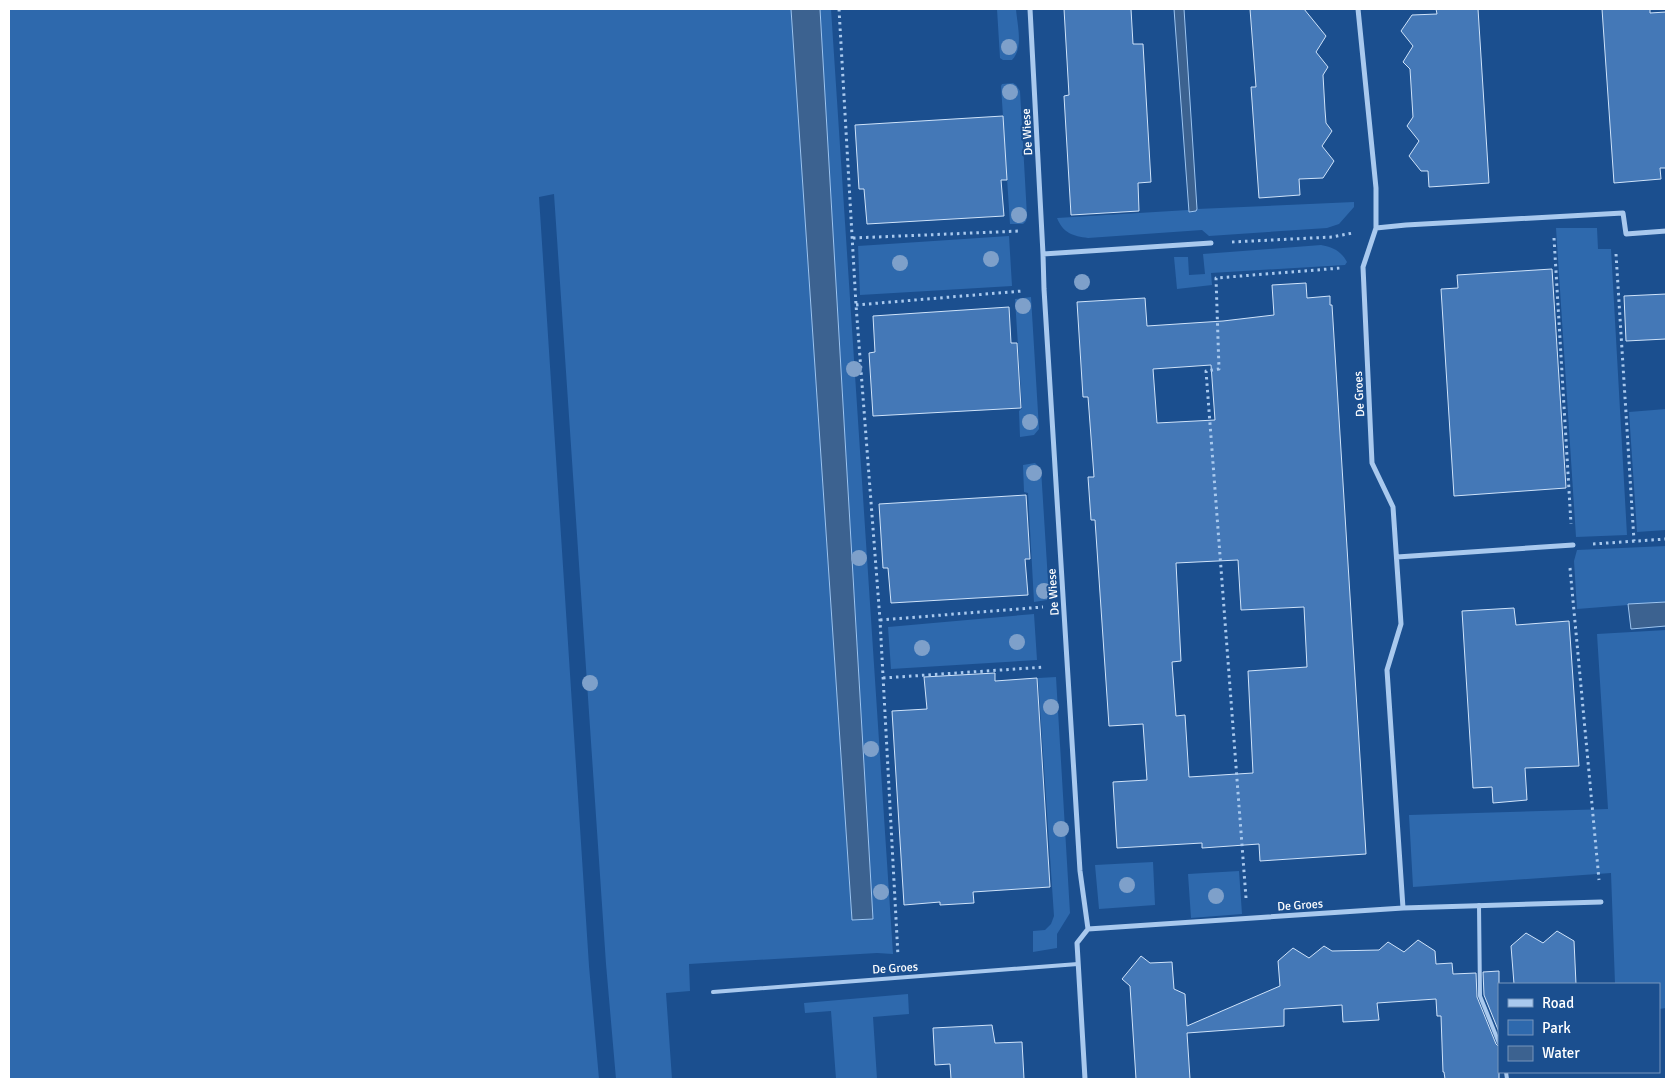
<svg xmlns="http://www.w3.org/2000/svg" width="1675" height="1088" viewBox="0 0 1675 1088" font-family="Signika,sans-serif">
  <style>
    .green { fill: #2e69ad }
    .water { fill: #3c6290; stroke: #9cc4f0 }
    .building { fill: #4478b7; stroke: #cfe3fa; fill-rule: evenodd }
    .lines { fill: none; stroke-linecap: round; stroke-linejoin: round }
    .path { stroke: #a9c9ee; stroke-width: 3; stroke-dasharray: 2.5 4; stroke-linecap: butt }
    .lane { stroke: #a9c9ee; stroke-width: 4 }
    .street { stroke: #a9c9ee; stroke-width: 5 }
    .tree { fill: #7ea0ca }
    .labels { text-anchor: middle; stroke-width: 4; stroke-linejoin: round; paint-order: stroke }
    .street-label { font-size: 12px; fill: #fff; stroke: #1b4f8f }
  </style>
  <rect width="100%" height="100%" fill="#1b4f8f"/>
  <path class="green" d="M9,9h782l61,911 21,-1 -53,-910h11l62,945 -16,-1 -188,11 1,27 -24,2 6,86h-56l-10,-115 -52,-770 -15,3 50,769 10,113h-590z
    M997,9h19c1,15 8,39 -4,51h-9l-3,-2z
    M1013,83l3,2 4,6 7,125 -1,5 -3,3h-13l-9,-138 1,-2z
    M1354,202v5l-15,17 -12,4 -118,8 -7,-6 -114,8c-15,-2 -25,-5 -31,-20l131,-8 1,2 7,-1 1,-2z
    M1556,228h41l1,21h13l16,286 -51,2z
    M1009,236l3,50 -152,9 -2,-49z
    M1321,245c12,2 20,6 26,17l-2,3 -134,8 1,12 -35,4 -3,-32h14l1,18 16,-1 -2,-20z
    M1031,297l8,132 -5,6 -14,2 -1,-26 3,-3 -7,-109z
    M1666,409v121l-29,2 -8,-120z
    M1035,463l6,6 8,128 -2,3 -13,2 -6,-109 -4,-1 -1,-27z
    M1666,546v56l-89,7 -3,-48 3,-11z
    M1034,614l3,46 -146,9 -3,-42z
    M1666,630v378l-7,1v-25h-44l-4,-111 -198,14 -4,-72 199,-6 -11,-175z
    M1056,677l14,236 -13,21v14l-24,4v-21l12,-1 6,-6 3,-8 -16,-238z
    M1153,862l2,43 -56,4 -4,-44z
    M1239,871l3,43 -51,4 -3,-44z
    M908,994l1,20 -36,3 4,62h-41l-5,-68 -26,2 -1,-10z"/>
  <path class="water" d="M791,9h29l53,910 -21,1z
    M1174,9h10l13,200 -1,2 -7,1z
    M1666,602v24l-35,3 -3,-25z"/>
  <path class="building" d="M1064,9h67l2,35h10l8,138 -13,1 1,28 -68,4 -7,-119 5,-1z
    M1250,9h54l22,27 -10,16 12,15 -5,8 2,35 1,13 6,8 -10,15 12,15 -11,17 -24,1 1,16 -41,3 -8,-111h5z
    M1436,9h42l11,174 -60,4 -1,-16h-7l-12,-15 10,-15 -12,-15 6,-9 -3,-48 -7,-7 10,-16 -12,-15 11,-16 25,-1z
    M1602,9h48v4l16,-1v156h-6l1,11 -47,4z
    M1003,116l4,64h-6l3,36 -137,8 -3,-35h-5l-4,-64z
    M1552,269l14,219 -112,8 -13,-207 17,-1 -1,-13z
    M1306,283l1,15 23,-2v9h2l34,549 -106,7 -1,-17 -57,4v-5l-85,5 -4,-66 34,-2 -4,-56 -34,2 -14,-206h-4l-3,-43h6l-6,-80h-5l-6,-95 68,-4 2,28 76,-5 51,-6 -2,-30zM1211,365l4,55 -58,3 -4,-54zM1238,560l3,50 63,-3 3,60 -59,4 5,102 -64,4 -4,-62 -9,1 -4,-54 9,-1 -5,-98z
    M1666,294v45l-40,2 -2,-45z
    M1009,307l2,36h6l4,65 -148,8 -4,-63 6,-1 -2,-36z
    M1026,495l4,64h-5l3,36 -137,8 -3,-35h-5l-4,-64z
    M1514,608l2,17 53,-4 10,145 -54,2 2,32 -34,3 -1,-16 -19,1 -11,-177z
    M995,673v8l42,-3 13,209 -77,5 1,11 -34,2v-3l-36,3 -12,-194 35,-2 -3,-32z
    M1557,931l17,10 2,43h-62l-3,-38 15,-13 17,10z
    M1418,940l17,11 1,13 16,-1 1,11 23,-1 1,24 19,47 3,3v32h-54l-1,-7h-1l-2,-56h-4l-1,-17 -59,4 2,17 -36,2 -1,-17 -58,4v17l-97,7 3,46h-54l-6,-93 -8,-7 19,-23 9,7 22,-1 2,27 11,5 2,32 93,-40 -2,-25 15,-13 16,10 15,-12 8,5 47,-1 9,-8 16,10z
    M1499,971v61l-15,-37 -1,-23z
    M992,1025l3,18 27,-1 2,37h-73l-1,-15 -15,1 -2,-37z"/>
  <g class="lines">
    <path class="path" d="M839,9l17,296 24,315 18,336
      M853,238l167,-7
      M1554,238l17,286
      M1232,242l100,-5 21,-4
      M1616,254l18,287
      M856,305l166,-14
      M1593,544l73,-5
      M1570,568l29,312
      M880,620l163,-13
      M883,678l162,-11
      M1246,898l-40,-527 13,-2 -3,-91 125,-10"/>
    <path class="lane" d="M1479,905l1,91 19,47
      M713,992l365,-28
      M1506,1072l1,7"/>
    <path class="street" d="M1030,9l13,245
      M1358,9l18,179v40l-13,39 9,196 21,44 8,117 -14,46 16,238
      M1376,228l30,-3 217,-12 3,21 40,-3
      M1397,557l176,-12
      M1088,929l-8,-58 -36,-582 -1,-35 168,-11
      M1085,1079l-8,-136 11,-14 315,-21 198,-6"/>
  </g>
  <g class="tree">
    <circle cx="1009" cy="47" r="8"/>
    <circle cx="1010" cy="92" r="8"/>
    <circle cx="1019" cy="215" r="8"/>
    <circle cx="991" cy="259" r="8"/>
    <circle cx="900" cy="263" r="8"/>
    <circle cx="1082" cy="282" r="8"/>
    <circle cx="1023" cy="306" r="8"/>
    <circle cx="854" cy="369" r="8"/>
    <circle cx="1030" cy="422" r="8"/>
    <circle cx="1034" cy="473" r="8"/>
    <circle cx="859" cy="558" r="8"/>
    <circle cx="1044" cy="591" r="8"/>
    <circle cx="1017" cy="642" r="8"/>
    <circle cx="922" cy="648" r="8"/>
    <circle cx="590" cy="683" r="8"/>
    <circle cx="1051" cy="707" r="8"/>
    <circle cx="871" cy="749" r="8"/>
    <circle cx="1061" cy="829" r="8"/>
    <circle cx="1127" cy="885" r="8"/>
    <circle cx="881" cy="892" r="8"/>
    <circle cx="1216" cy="896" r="8"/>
  </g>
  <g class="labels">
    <g class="street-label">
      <text transform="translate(1027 132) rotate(-93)" y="4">De Wiese</text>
      <text transform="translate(1359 394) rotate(-93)" y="4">De Groes</text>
      <text transform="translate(1053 592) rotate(-94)" y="4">De Wiese</text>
      <text transform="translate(1300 905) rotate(-4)" y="4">De Groes</text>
      <text transform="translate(895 968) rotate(-4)" y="4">De Groes</text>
    </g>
  </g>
  <rect width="1675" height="1088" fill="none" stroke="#ffffff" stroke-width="20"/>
  <rect x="1498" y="983" width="162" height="90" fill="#1b4f8f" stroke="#7695bc"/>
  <rect x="1508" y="999" width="25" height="8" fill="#a9c9ee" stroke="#7695bc"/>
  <text x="1542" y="1008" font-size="15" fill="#ffffff">Road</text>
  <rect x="1508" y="1020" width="25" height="15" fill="#2e69ad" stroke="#7695bc"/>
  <text x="1542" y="1033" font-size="15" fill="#ffffff">Park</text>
  <rect x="1508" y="1046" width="25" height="15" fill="#3c6290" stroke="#7695bc"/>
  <text x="1542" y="1058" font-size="15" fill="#ffffff">Water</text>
</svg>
